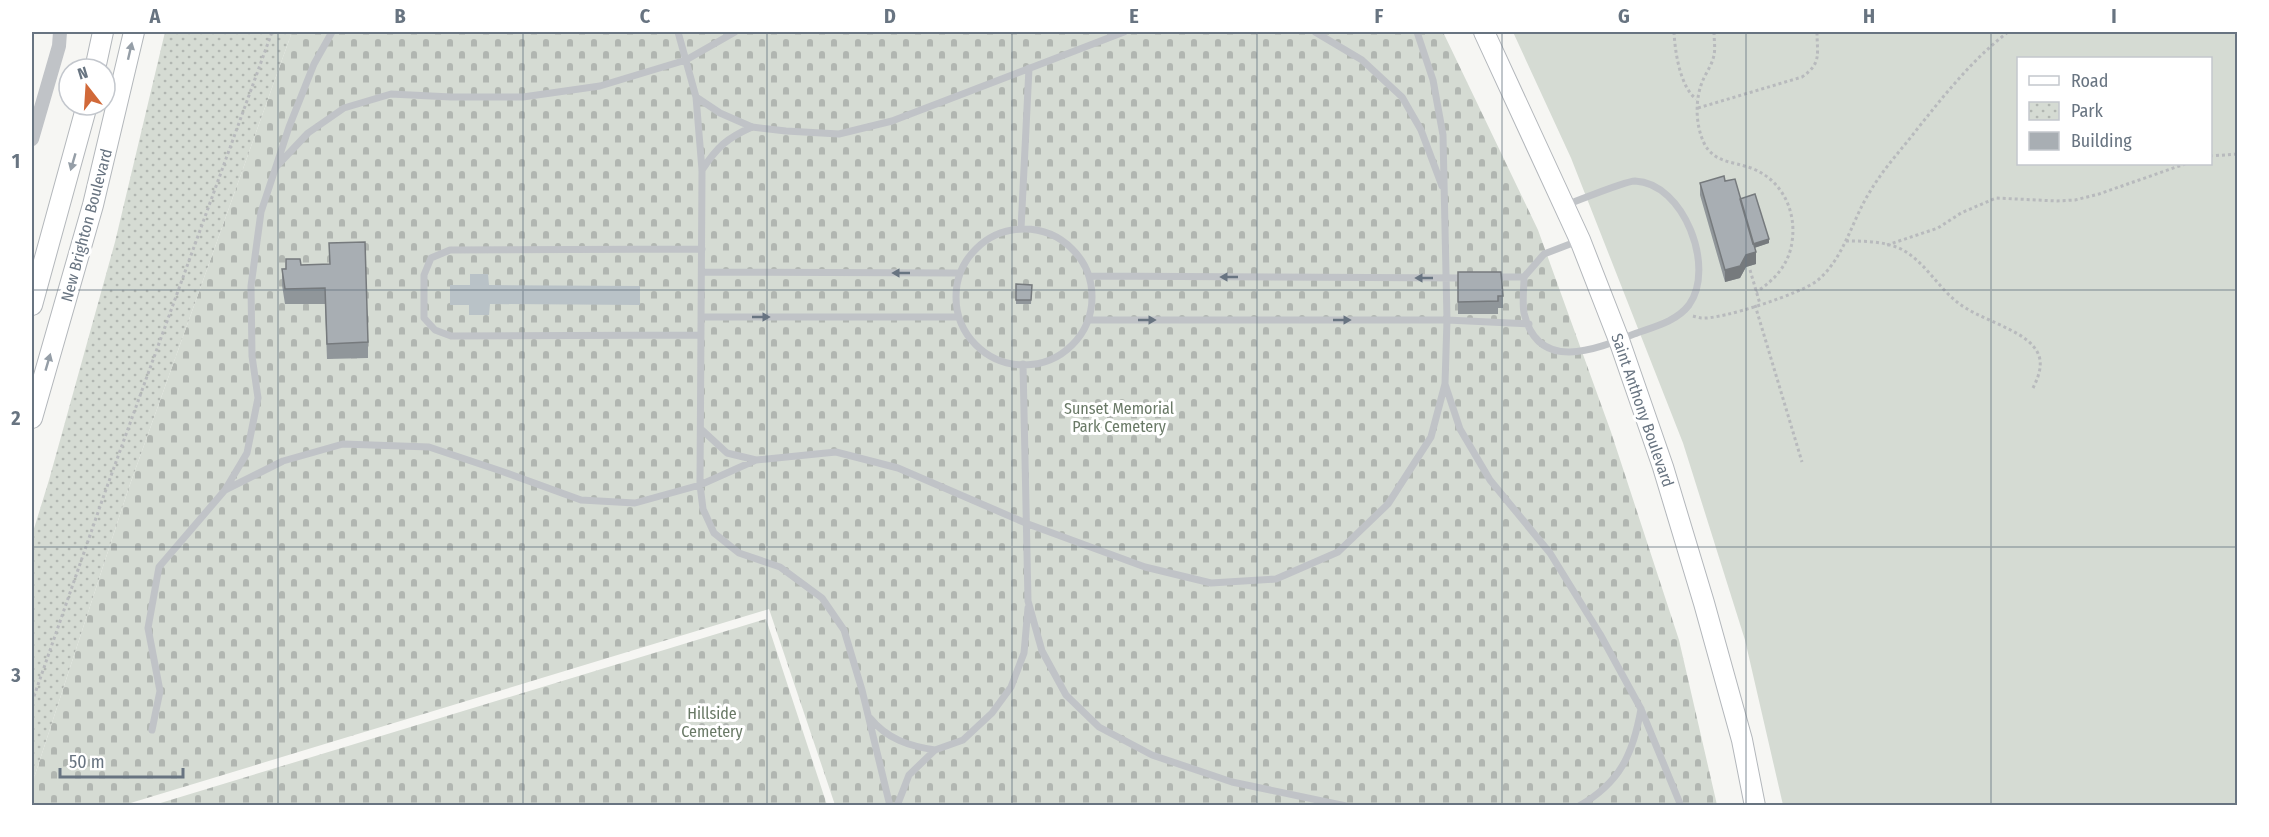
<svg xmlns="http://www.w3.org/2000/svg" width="2269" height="837" viewBox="0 0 2269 837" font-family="'Fira Sans Condensed',sans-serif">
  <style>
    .green { fill: #d5dbd3; fill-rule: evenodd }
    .cemetery { fill: url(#cemetery-stones) }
    .park { fill: url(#park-dots) }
    .water { fill: #b9c2c7 }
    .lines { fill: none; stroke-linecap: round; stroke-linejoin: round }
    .secondary-casing { stroke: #b3b7bb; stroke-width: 22 }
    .path { stroke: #b8babd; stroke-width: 3; stroke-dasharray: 3 3; stroke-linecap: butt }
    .lane { stroke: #c0c3c7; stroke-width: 7 }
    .street { stroke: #c0c3c7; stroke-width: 14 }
    .secondary { stroke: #fff; stroke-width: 20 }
    .wall { fill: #90969a }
    .shaded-wall { fill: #767a7d }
    .building { fill: #a8aeb3; stroke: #767a7d; stroke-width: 1.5 }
    .oneway { fill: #959ea7 }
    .oneway2 { fill: #687481 }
    .grid { fill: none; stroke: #687481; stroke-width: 1.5; stroke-opacity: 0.55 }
    .labels { text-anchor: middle; stroke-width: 6; stroke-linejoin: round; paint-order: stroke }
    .street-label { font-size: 16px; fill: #687481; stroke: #fff }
    .park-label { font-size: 16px; fill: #697966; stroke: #fff }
    .neatline { fill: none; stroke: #687481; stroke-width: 2 }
    .grid-label { font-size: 20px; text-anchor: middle; font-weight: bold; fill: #687481 }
  </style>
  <defs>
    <pattern id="cemetery-stones" width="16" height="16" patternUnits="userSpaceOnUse" patternTransform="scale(1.5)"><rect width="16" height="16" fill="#d5dbd3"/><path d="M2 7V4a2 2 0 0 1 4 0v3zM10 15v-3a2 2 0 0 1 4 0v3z" fill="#b1b6b1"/></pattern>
    <pattern id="park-dots" width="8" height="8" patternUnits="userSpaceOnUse" patternTransform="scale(1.5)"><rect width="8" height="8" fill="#d5dbd3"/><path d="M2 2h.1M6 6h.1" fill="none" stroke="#b1b6b1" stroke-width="1.8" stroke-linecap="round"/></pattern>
  </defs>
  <rect width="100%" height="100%" fill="#f6f6f3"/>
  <path class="green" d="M1513,32h724v773h-454l-38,-165 -62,-197 -112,-285zM2018,58h192v106h-192z"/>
  <path class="cemetery" d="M292,32h1151l95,198 73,202 68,208 38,165h-882l-66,-196 -645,196 -92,1v-22l96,-294z
    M766,619l61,186h-673z"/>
  <path class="park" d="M165,32h127l-164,458 -96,294v-249l17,-55 66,-238z"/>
  <path class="water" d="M470,274h18l1,11 151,1v19l-150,-1 -1,11h-20v-10h-19v-20h20z"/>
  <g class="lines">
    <defs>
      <path id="secondary" d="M1484,32l96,208 39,100 44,127 41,136 38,137 13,66
        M95,69l8,-37
        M32,305l55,-200
        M32,418l61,-213 41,-173"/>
    </defs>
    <use href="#secondary" class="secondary-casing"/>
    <path class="path" d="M1674,32c1,20 6,54 22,67
      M1714,32c0,9 2,18 -1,27 -2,7 -7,14 -10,21 -8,18 -8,44 1,63 10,20 28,18 47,25 30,11 46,42 41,74 -3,22 -17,38 -36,50
      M1698,108l104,-31c20,-14 15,-23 15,-45
      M2210,156l28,-2
      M1846,241c18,0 38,0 55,8 23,12 36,37 56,53 21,17 61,26 76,44 12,13 7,28 0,42
      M1887,245l51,-17 23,-15 35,-15 61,3 18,-1 24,-6 86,-30
      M1750,270l10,34
      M1755,305l47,157
      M1693,316c0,0 7,2 8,2 20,2 102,-25 117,-38 27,-23 34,-61 53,-90 13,-22 31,-41 47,-62 28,-35 54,-68 90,-96
      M32,702l72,-207 168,-463"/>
    <path class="lane" d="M678,32l18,65 24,16 32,14 34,4 53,3 53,-13 232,-89
      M1315,32l47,28 40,37 19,33 21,56
      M696,97l6,73 -2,315 3,24 11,24 25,20 41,14 42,31 22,32 18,60 28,116
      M276,167l32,-34 36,-25 47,-14 60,3h72l77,-11 86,-26 49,-28
      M702,170c15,-23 25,-32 50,-43
      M1566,205c14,-5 59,-24 69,-24 49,2 81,87 54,124 -13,17 -36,22 -55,29 -39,16 -96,39 -110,-21 -2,-11 0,-25 0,-36l20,-23 34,-13
      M1021,229l8,-161
      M956 297a68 68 0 1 1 136 0a68 68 0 1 1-136 0Z
      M702,272l258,1
      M1089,276l379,2
      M1494,277h30
      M702,317h256
      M1088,320h359l82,4
      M701,335l-250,1 -16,-6 -11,-12v-43l7,-17 19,-8 252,-1
      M1023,364l5,237 14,50 24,44 33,32 53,28 80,27 114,24
      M1445,384l15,45 30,51 60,73 50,81 41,75 40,97
      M701,429l26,24 29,7
      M225,490l22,-37 11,-55 -6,-42 -1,-70 10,-74 28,-85 25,-63 18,-32
      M870,718c17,21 39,28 65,32
      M152,730l8,-39 -12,-63 11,-61 66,-77 58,-29 60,-17 86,3 72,24 80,29 54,3 65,-18 56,-25 80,-8 62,16 130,56 117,43 66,16 65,-4 62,-27 50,-48 43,-67 14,-53 2,-64 -4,-185 -10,-55 -16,-48
      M897,806l12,-31 26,-25 28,-10 29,-27 19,-26 13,-34 4,-45
      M1579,806c41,-23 54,-52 62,-97"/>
    <path class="street" d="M32,139l27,-93 1,-14"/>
    <use href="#secondary" class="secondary"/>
  </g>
  <path class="wall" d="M1725,181l15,18 29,44 -15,5 2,16 -10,3 -6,11 -15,4 -25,-87v-12z
    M329,243l39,99v16l-41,1 -2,-55h-40l-3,-19v-16l19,-4 29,-1z
    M1458,272l45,24v12h-5v6h-40z
    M1016,284l16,1 -1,19h-15z"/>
  <path class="shaded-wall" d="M1769,239v4l-18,6v-5z
    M1756,252v12l-10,3 -6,11 -15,4v-12l21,-15z"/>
  <path class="building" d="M1724,176l1,5 10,-2 21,73 -10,3 -6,11 -15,4 -25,-87z
    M1755,194l14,45 -16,5 -13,-45z
    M365,242l3,100 -41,2 -2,-56 -40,1 -3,-20h4v-10h14l1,6 29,-1 -1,-21z
    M1458,272h43l2,24h-5v5l-40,1z
    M1016,284l16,1 -1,15h-15z"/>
  <defs><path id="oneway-solid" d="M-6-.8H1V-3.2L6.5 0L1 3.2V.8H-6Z" transform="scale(1.5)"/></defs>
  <g class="oneway">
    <use href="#oneway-solid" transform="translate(130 51) rotate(-77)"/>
    <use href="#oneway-solid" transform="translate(73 162) rotate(106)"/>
    <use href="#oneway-solid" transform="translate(48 362) rotate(-74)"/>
  </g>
  <g class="oneway2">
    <use href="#oneway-solid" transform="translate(901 273) rotate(-180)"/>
    <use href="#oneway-solid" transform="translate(1229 277) rotate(-180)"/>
    <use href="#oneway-solid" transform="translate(1424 278) rotate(-180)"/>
    <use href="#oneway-solid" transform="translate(761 317)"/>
    <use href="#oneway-solid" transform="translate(1147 320)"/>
    <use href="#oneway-solid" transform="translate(1342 320)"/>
  </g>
  <path class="grid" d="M278,32v774M523,32v774M767,32v774M1012,32v774M1257,32v774M1502,32v774M1746,32v774M1991,32v774M32,290h2206M32,547h2206"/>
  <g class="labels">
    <g class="street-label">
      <text transform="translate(86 225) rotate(-75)" y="6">New Brighton Boulevard</text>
      <text transform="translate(1643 410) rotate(71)" y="6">Saint Anthony Boulevard</text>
    </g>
    <g class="park-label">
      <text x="1119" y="414">Sunset Memorial<tspan x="1119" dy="18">Park Cemetery</tspan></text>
      <text x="712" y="719">Hillside<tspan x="712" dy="18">Cemetery</tspan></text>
    </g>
  </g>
  <rect width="2269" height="837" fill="none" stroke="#ffffff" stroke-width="66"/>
  <rect x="2017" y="57" width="195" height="108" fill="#ffffff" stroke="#c3c7cd" stroke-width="1.5"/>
  <rect x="2029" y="76" width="30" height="9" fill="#ffffff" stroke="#c3c7cd" stroke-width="1.5"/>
  <text x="2071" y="87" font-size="18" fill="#687481">Road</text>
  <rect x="2029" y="102" width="30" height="18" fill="url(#park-dots)" stroke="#c3c7cd" stroke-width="1.5"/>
  <text x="2071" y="117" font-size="18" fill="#687481">Park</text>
  <rect x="2029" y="132" width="30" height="18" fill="#a8aeb3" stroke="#c3c7cd" stroke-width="1.5"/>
  <text x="2071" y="147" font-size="18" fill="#687481">Building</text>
  <g transform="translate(87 87) rotate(343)"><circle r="28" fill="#ffffff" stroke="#c3c7cd" stroke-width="1.5"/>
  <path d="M0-4.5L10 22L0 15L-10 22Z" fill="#d16939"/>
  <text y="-9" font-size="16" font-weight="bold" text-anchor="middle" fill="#687481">N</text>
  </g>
  <path d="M60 768v9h123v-9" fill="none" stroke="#687481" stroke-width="3"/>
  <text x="69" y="768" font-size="18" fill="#687481" stroke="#ffffff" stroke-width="4.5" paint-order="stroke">50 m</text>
  <rect x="33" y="33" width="2203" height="771" class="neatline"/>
  <g class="grid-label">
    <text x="155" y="23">A</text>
    <text x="400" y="23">B</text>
    <text x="645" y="23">C</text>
    <text x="890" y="23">D</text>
    <text x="1134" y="23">E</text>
    <text x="1379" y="23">F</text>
    <text x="1624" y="23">G</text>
    <text x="1869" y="23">H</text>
    <text x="2114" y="23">I</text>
    <text x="16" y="168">1</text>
    <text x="16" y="425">2</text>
    <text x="16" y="682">3</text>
  </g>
</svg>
